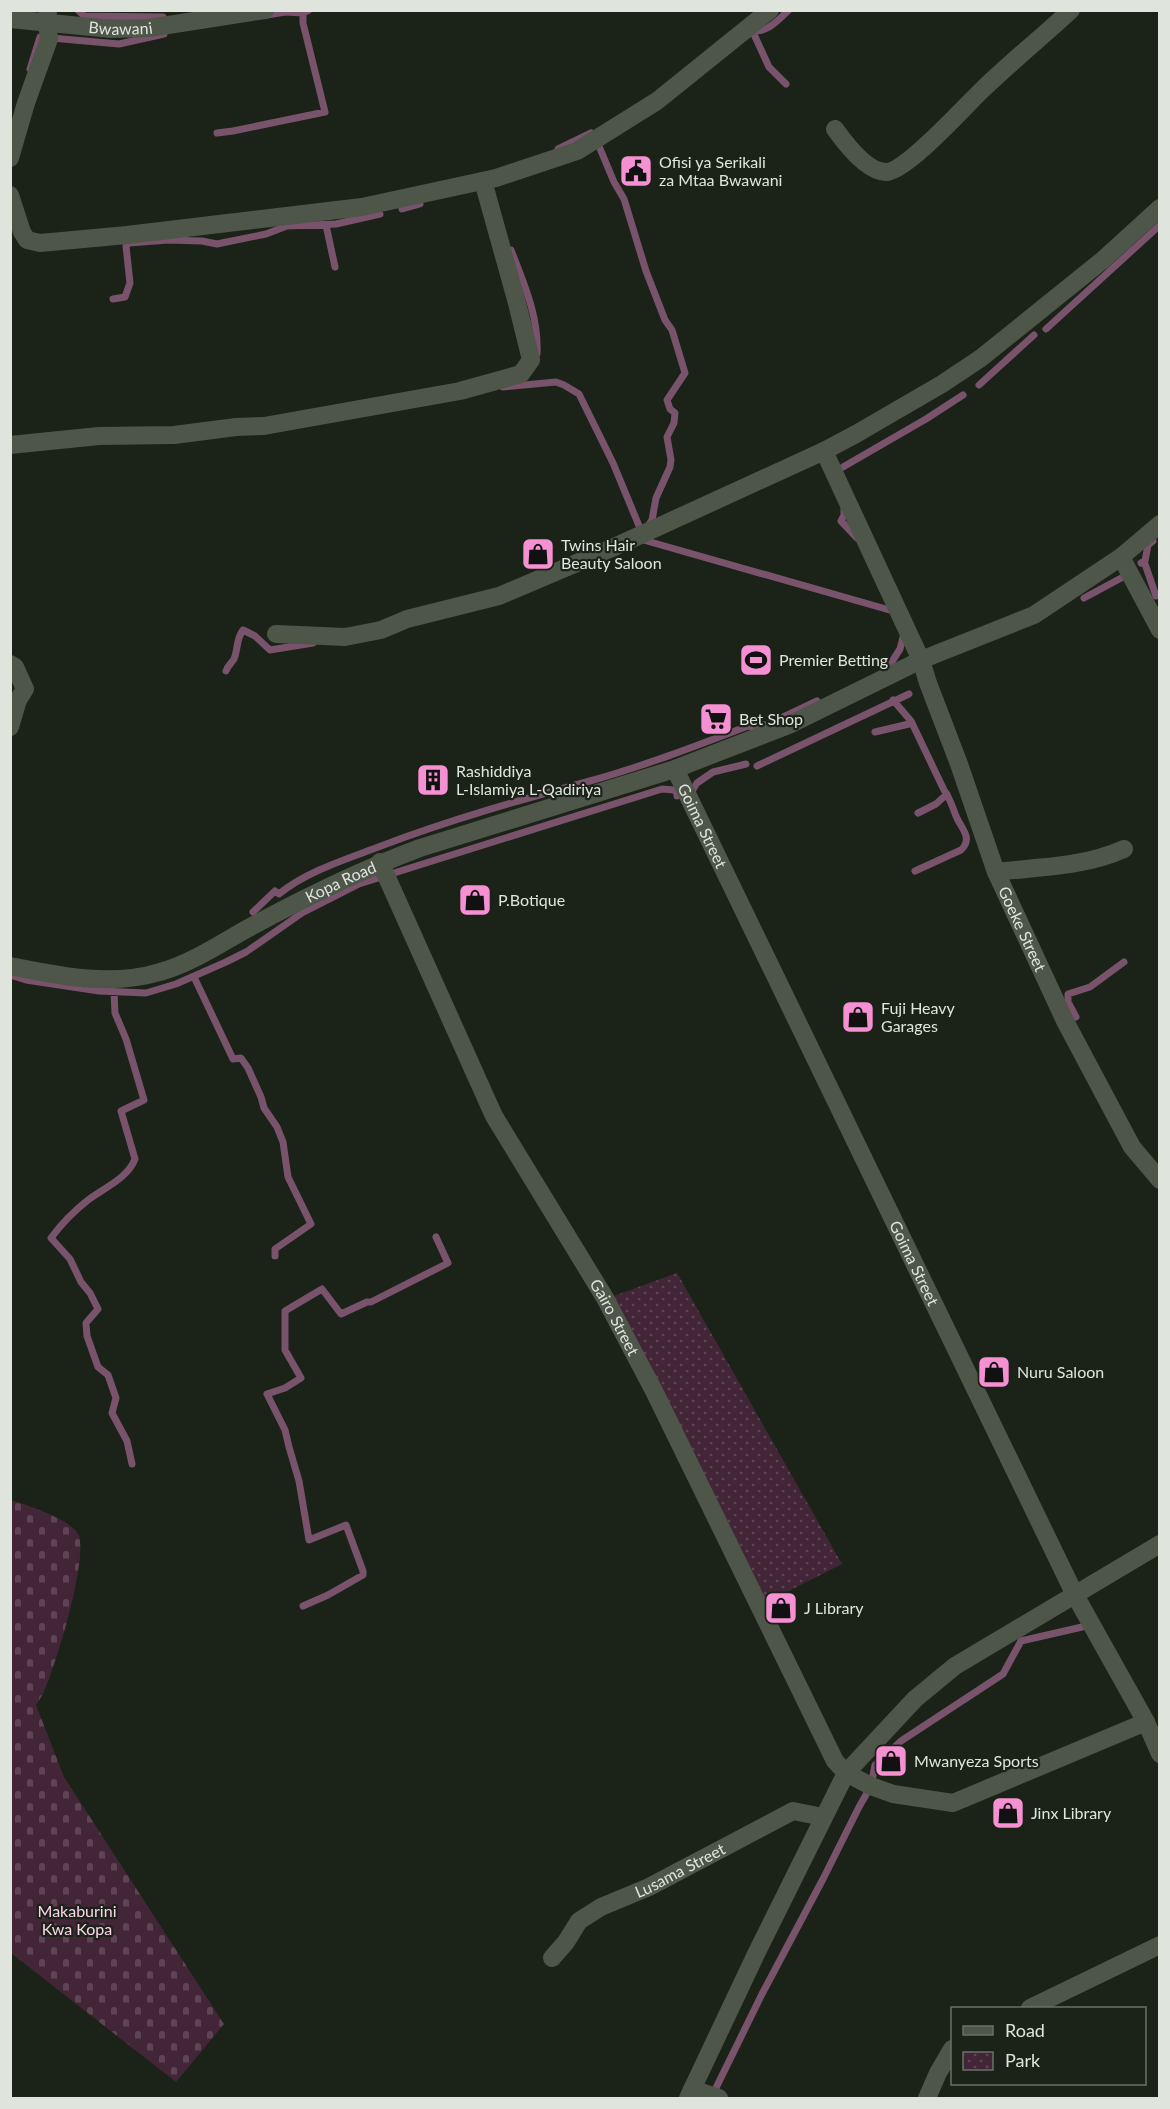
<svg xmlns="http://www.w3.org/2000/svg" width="1170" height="2109" viewBox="0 0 1170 2109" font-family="Lato,sans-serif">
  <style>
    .cemetery { fill: url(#cemetery-stones) }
    .park { fill: url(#park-dots) }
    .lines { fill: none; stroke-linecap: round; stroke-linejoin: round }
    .stream { stroke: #79526b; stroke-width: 7 }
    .minor { stroke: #4d5649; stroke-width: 18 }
    .labels { text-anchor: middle; stroke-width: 4.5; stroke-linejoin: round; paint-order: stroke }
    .street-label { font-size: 16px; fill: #dfe4dd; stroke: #1b2218 }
    .poi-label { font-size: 16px; fill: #dfe4dd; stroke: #1b2218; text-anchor: start }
    .park-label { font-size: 16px; fill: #fdd4ed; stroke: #1b2218 }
  </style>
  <defs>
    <pattern id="cemetery-stones" width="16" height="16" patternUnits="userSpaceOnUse" patternTransform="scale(1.5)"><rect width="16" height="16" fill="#432538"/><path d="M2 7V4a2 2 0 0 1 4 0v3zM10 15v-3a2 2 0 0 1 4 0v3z" fill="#5e4454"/></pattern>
    <pattern id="park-dots" width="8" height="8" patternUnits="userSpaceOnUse" patternTransform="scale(1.5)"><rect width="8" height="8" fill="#432538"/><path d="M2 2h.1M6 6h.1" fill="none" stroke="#5e4454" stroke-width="1.8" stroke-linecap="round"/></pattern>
  </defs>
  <rect width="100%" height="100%" fill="#1b2218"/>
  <path class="cemetery" d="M11,1500c15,5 63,20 68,36 8,26 -22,126 -34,153 -2,6 -6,11 -9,16l28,72 160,247 -48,58 -165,-129z"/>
  <path class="park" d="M677,1273l165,291 -75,38 -159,-304z"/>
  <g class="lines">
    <path class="stream" d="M78,10l6,6 79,1
      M267,15l18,-3 18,1
      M30,69l10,-32 79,7 45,-10
      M786,84l-17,-17 -17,-37c15,4 26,-10 37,-20
      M217,133l16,-2 92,-19 -22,-89v-10l6,-3
      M596,139l18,43 10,17 22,72 19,49 7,10 13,43 -18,27 3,9 5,4 -1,10 -7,14 4,23 -1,7 -14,31 -4,22 -5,7
      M558,149l33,-16
      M402,209l18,-5
      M326,225l9,42
      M511,250c13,34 28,67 26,104l-2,2
      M113,299l12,-2 5,-14 -4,-37 3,-3 39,-3 34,1 15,3 49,-10 21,-8 49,-2 44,-10
      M1046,329l114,-104
      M979,385l55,-50
      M503,387l53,-5 8,3 15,9 34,69 29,70
      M843,467l83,-48 37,-24
      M844,508v7l-3,6 16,17
      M640,539l253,72
      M1144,561l12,35
      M1141,563l4,-2 3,-16 5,-4
      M1084,598l39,-21
      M226,671c2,-6 5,-7 8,-12 4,-9 2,-20 9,-29l12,6 15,14 43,-7
      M886,671l14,-22 4,-15
      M893,700l18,21 33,69c6,8 8,16 12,26 4,11 18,22 5,34l-46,21
      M779,719l38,-18
      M875,732l34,-8 2,-3
      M757,766l152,-72
      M692,791l5,-8 16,-11 33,-8
      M918,813l18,-9 11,-10
      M253,912l22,-21 4,3c28,-23 68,-35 102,-48 68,-26 139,-46 209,-65 54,-15 106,-35 158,-55l10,2 6,-3
      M10,975l16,5 73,11 47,2 30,-9 50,-22 20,-10 56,-39 57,-29 303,-95 12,1 3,3v3
      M194,977l39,82 8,-1 7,10 13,29 3,11 13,19 6,15 5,35 23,47 -36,25v7
      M114,992l1,21 11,26 18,61 -23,11 14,48c-7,19 -31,29 -47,41 -14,11 -26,23 -37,38l19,21 11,23 9,11 8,16 -12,14 1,13 11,31 10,8 8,23 -4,15 15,28 5,23
      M1076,1017l-8,-15v-8l22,-7 34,-25
      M303,1606l25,-11 35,-20v-4l-17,-46 -37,15 -10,-59 -10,-34 -4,-17 -18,-36 18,-6 16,-10 -16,-28v-39l37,-22 19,25 26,-12h4l77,-39 -12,-26
      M713,2094l49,-100 61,-115 36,-72 12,-21 4,-21 26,-24 102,-67 18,-33 61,-14"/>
    <g class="minor">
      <path id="s1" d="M10,19l101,10 38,-1 116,-18"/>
      <path d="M835,129c10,14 32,43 51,43 20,0 79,-66 96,-82 29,-28 60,-53 89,-80"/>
      <path d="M10,158l16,-55 23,-64 -2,-17 1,-12"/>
      <path d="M10,195l12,37 5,8 13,3 87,-8 235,-28 134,-29 81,-27 80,-50 113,-91"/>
      <path d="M10,445l89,-9 75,-1 62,-8 28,-1 196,-35 61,-17 10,-14 -14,-57 -34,-122"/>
      <path id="s2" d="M824,451l97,209 7,23 31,81 37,108 69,149 67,126 28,33"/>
      <path d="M1121,557l39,73"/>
      <path d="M276,634l69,3 36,-7 26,-11 92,-23 113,-48 212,-97 32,-17 86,-50 39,-26 123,-99 56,-51"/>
      <path d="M10,664l5,3 10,22 -7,11 -8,27"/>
      <path id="s3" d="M675,769l400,826 71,127 14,32"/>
      <path id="s4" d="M380,862l114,254 111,182 49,93 181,370 11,12 25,13 22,8 60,9 193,-81"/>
      <path d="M996,872c43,-5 88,-5 128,-23"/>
      <path id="s5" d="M10,966c50,10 100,21 150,6 33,-9 64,-31 94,-47 54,-29 109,-56 166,-77l255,-79 116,-45 130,-64 113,-45 87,-58 39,-33"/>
      <path id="s6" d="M552,1958l14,-16 13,-21 22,-14 48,-20 144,-76 30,6"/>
      <path d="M1030,2008l130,-63"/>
      <path d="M692,2089l27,9"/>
      <path d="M688,2098l68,-144 90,-181 69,-74 40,-33 205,-122"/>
      <path d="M927,2098l11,-25 14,-24"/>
    </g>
  </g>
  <defs>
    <symbol id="civic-square" viewBox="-11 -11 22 22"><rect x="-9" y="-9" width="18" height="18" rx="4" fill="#f591d2" stroke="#1b2218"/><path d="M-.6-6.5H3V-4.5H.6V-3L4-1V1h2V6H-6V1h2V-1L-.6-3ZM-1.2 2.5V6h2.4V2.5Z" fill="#111"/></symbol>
    <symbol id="shop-square" viewBox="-11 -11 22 22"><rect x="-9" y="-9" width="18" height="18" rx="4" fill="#f591d2" stroke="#1b2218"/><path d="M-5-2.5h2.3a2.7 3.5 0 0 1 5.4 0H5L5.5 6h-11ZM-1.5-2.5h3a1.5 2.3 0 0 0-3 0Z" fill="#111"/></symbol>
    <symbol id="stadium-square" viewBox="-11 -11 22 22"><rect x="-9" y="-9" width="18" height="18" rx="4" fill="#f591d2" stroke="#1b2218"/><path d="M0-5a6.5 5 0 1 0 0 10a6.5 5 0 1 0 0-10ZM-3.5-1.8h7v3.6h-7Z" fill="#111"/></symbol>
    <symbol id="supermarket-square" viewBox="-11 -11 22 22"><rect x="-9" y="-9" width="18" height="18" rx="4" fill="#f591d2" stroke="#1b2218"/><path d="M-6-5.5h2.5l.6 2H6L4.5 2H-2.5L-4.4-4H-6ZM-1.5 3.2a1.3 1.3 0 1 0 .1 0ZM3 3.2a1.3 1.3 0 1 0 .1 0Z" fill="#111"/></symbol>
    <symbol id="building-square" viewBox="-11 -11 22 22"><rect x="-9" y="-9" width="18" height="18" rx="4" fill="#f591d2" stroke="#1b2218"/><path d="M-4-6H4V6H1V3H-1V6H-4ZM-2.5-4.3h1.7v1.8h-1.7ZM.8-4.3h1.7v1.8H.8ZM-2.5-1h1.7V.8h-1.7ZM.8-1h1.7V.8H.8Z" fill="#111"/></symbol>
  </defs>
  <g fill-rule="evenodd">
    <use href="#civic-square" x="617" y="152" width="38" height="38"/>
    <use href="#shop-square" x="519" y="535" width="38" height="38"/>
    <use href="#stadium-square" x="737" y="641" width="38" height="38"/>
    <use href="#supermarket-square" x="697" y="700" width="38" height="38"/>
    <use href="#building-square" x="414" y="761" width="38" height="38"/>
    <use href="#shop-square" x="456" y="881" width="38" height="38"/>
    <use href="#shop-square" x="839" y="998" width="38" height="38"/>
    <use href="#shop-square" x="975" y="1353" width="38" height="38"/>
    <use href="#shop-square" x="762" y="1589" width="38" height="38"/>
    <use href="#shop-square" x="872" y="1742" width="38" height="38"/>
    <use href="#shop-square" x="989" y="1794" width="38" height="38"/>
  </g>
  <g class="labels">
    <g class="street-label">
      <text dy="6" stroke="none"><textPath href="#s1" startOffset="111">Bwawani</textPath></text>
      <text dy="6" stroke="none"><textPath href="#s3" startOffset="63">Goima Street</textPath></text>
      <text dy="6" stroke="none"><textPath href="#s5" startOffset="354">Kopa Road</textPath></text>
      <text dy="6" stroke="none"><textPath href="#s2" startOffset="518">Goeke Street</textPath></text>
      <text dy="6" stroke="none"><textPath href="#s3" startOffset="549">Goima Street</textPath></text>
      <text dy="6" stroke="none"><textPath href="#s4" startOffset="513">Gairo Street</textPath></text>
      <text dy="6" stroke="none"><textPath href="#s6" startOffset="159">Lusama Street</textPath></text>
    </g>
    <g class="poi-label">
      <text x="659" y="168">Ofisi ya Serikali<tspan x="659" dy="18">za Mtaa Bwawani</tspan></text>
      <text x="561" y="551">Twins Hair<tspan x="561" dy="18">Beauty Saloon</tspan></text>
      <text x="779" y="666">Premier Betting</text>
      <text x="739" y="725">Bet Shop</text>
      <text x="456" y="777">Rashiddiya<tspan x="456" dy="18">L-Islamiya L-Qadiriya</tspan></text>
      <text x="498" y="906">P.Botique</text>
      <text x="881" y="1014">Fuji Heavy<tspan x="881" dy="18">Garages</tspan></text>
      <text x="1017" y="1378">Nuru Saloon</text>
      <text x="804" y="1614">J Library</text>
      <text x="914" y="1767">Mwanyeza Sports</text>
      <text x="1031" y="1819">Jinx Library</text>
    </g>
    <g class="park-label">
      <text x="77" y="1917">Makaburini<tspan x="77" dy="18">Kwa Kopa</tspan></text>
    </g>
  </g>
  <rect width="1170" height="2109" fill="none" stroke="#dfe4dd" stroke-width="24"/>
  <rect x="951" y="2007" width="195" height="78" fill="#1b2218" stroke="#697067" stroke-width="1.5"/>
  <rect x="963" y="2026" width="30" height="9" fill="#4d5649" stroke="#697067" stroke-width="1.5"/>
  <text x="1005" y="2037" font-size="18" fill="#dfe4dd">Road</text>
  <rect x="963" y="2052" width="30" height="18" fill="url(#park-dots)" stroke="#697067" stroke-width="1.5"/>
  <text x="1005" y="2067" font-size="18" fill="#dfe4dd">Park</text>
</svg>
